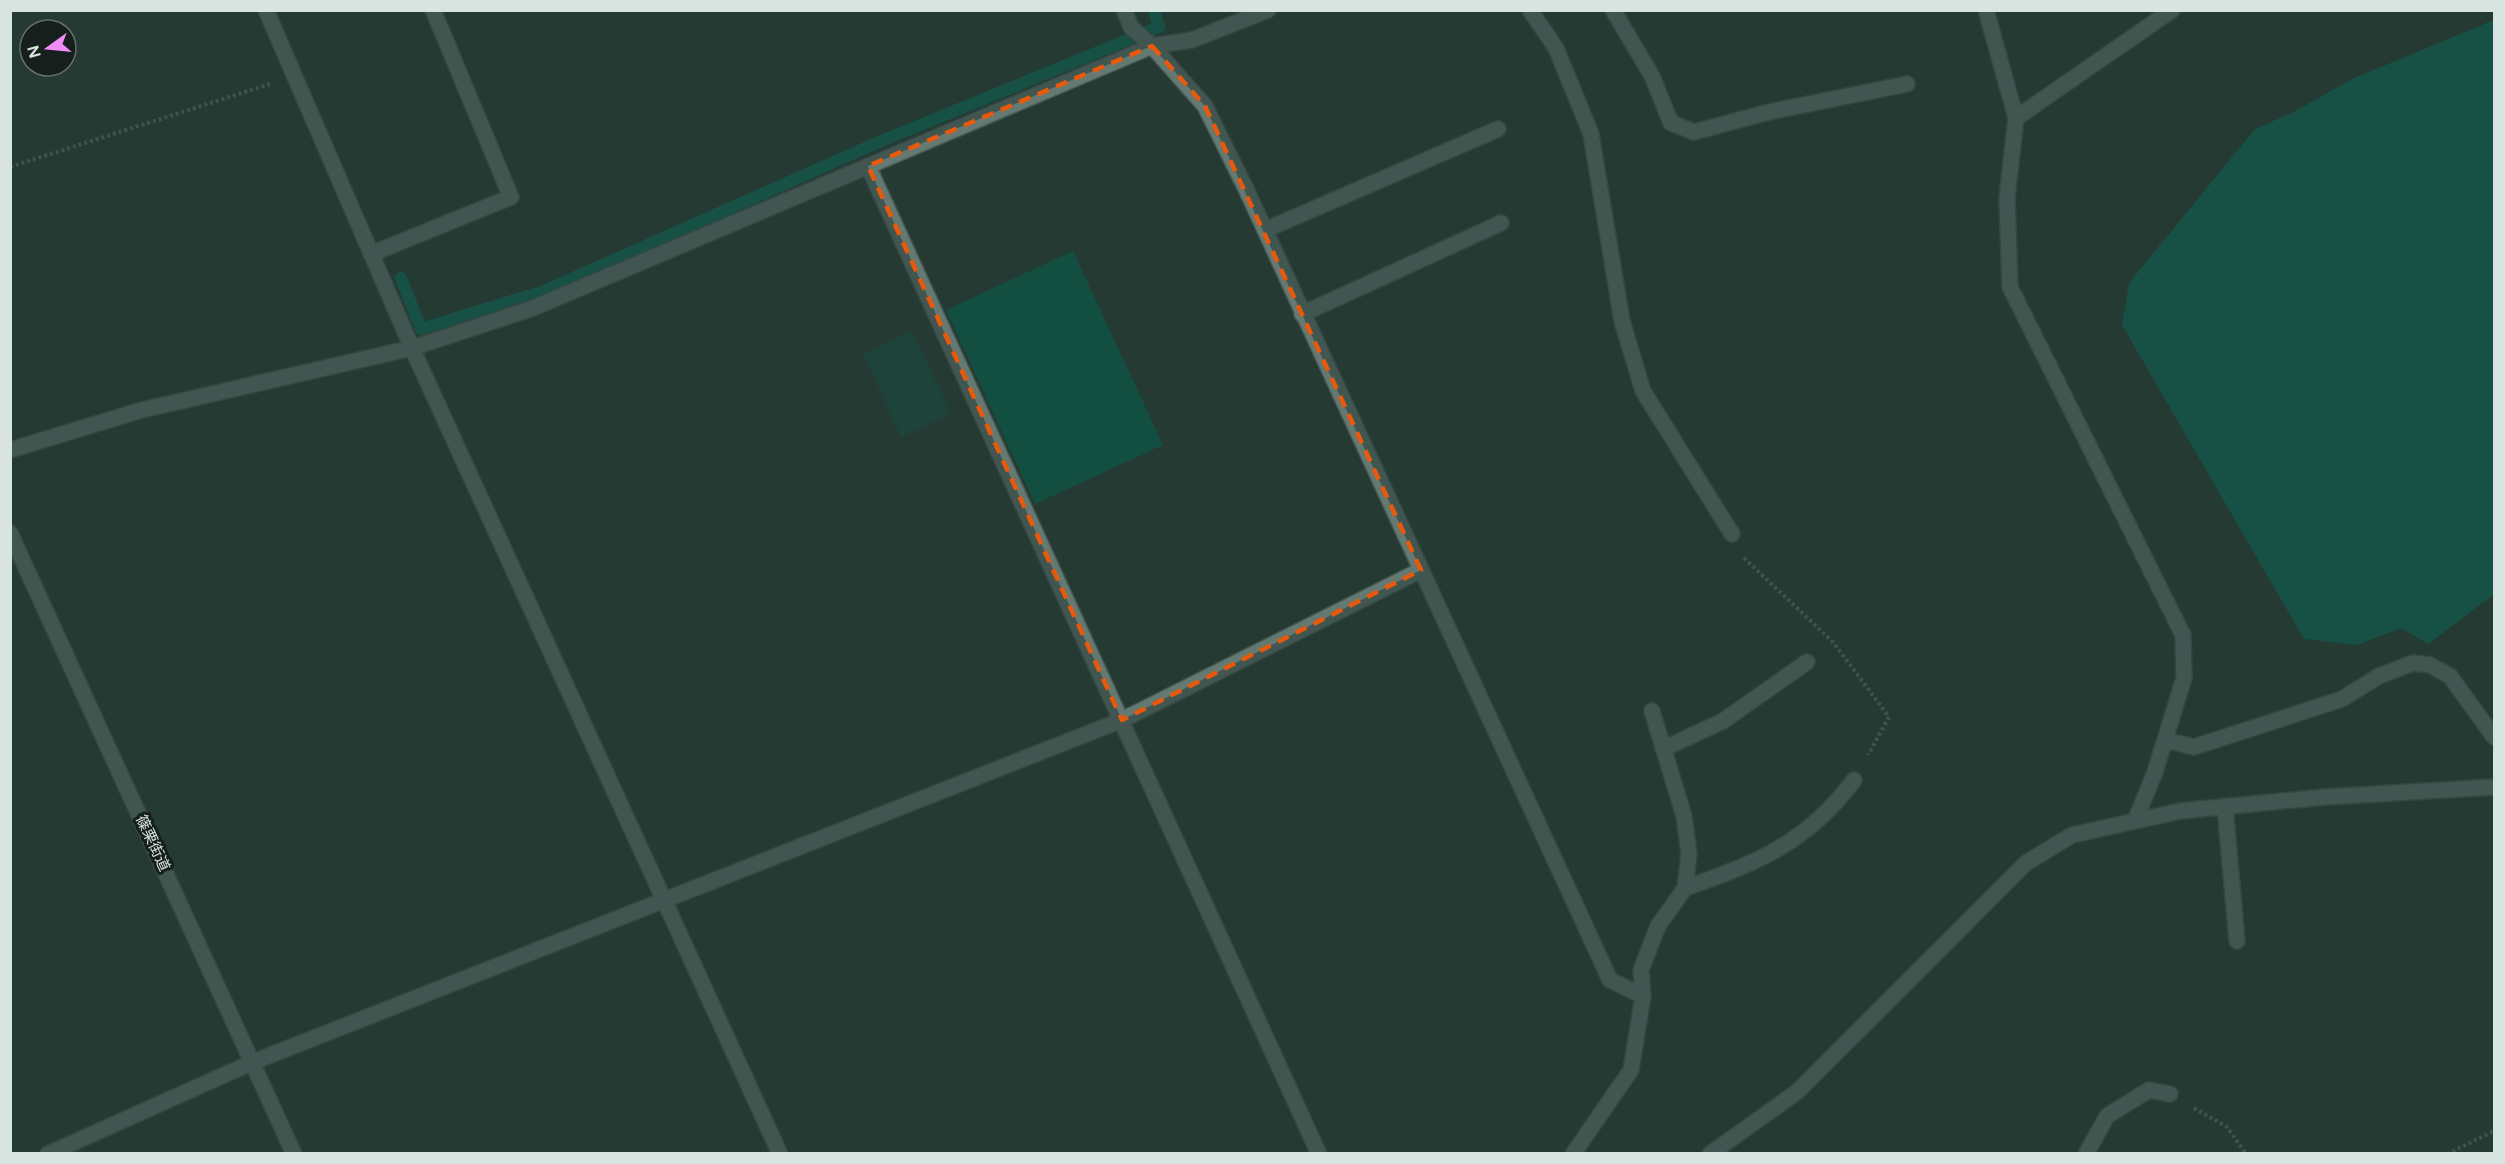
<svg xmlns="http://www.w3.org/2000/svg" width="2505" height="1164" viewBox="0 0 2505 1164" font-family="Figtree,'Noto Sans JP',sans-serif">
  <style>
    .green { fill: #124f41 }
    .water { fill: #056e59 }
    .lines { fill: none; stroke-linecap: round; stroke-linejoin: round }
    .stream { stroke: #056e59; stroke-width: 12 }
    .service-casing { stroke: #475853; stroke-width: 18 }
    .minor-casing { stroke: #475853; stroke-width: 18 }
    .tertiary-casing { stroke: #475853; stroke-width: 18 }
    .secondary-casing { stroke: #475853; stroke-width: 18 }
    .path { stroke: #5f706b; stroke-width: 4; stroke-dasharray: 3 3; stroke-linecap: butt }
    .service { stroke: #637972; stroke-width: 15 }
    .minor { stroke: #637972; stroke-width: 15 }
    .tertiary { stroke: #637972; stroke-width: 15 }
    .secondary { stroke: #637972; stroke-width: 15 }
    .marked { fill: none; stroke: #e8590c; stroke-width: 4.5; stroke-dasharray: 12 8; stroke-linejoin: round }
    .labels { text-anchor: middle; stroke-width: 6; stroke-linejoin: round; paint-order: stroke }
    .street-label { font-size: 15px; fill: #d8e4e0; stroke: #161f1c }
  </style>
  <rect width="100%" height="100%" fill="#263a34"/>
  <path class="green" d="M1073,251l90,194 -128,59 -89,-194z
    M912,331l39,83 -50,23 -38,-83z"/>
  <path class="water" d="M2494,20v574l-66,50 -27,-16 -44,17 -53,-6 -182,-314 7,-42 126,-154 37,-16 60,-34z"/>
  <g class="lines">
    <path class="stream" d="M401,278l20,51 123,-38 335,-149 280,-115 -5,-17"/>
    <defs>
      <path id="service" d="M1613,10l39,66 19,47 23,9 75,-20 138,-28"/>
      <path id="minor" d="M266,10l146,338 368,806
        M1530,10l26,38 35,86 31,187 21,70 89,143
        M1986,10l30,108 -9,80 3,89 173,348 1,43 -29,94 -20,49
        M1152,46l53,60 42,85 363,789 33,16 -12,74 -58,84
        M2016,118l156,-108
        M868,166l451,988
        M1265,230l233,-101
        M371,254l140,-57 -78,-187
        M1302,314l199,-91
        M10,450l132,-40 270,-62 121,-40 619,-262 40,-6 76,-30
        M2165,740l29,7 148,-48 37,-23 34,-13 17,2 20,11 44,61
        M1663,749l60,-28 84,-59
        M2225,807l12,134
        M1685,888c72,-25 122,-45 169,-108
        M1643,996l-2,-26 17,-44 27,-38 4,-34 -5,-38 -32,-105
        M48,1154l205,-92 869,-342 299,-150
        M1710,1154l87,-62 229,-229 46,-28 108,-24 145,-14 169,-10
        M2086,1154l21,-38 42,-26 21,4"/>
      <path id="tertiary" d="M1124,10l7,17 21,19"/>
      <path id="secondary" d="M10,533l284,621"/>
    </defs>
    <use href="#service" class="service-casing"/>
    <use href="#minor" class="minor-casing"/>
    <use href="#tertiary" class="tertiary-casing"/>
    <use href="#secondary" class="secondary-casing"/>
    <path class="path" d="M10,167l260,-83
      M1744,558l89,84 56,75 -21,38
      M2194,1108l33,19 19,27
      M2447,1154l47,-23"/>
    <use href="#service" class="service"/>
    <use href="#minor" class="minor"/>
    <use href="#tertiary" class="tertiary"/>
    <use href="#secondary" class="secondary"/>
  </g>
  <path d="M0 0H2505V1164H0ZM1152,46l53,60 216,464 -299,150 -254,-554z" fill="#263a34" fill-opacity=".55" fill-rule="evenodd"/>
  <path class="marked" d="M1152,46l53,60 216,464 -299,150 -254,-554z"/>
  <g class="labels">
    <g class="street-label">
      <text transform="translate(153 843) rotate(65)" y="5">篠栗街道</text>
    </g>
  </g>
  <rect width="2505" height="1164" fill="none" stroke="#d8e4e0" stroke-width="24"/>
  <g transform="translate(48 48) rotate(255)"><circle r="28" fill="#161f1c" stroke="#646e6a" stroke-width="1.5"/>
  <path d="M0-4.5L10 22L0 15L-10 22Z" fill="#ee8cf8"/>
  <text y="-9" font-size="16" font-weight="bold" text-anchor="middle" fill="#d8e4e0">N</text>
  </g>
</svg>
